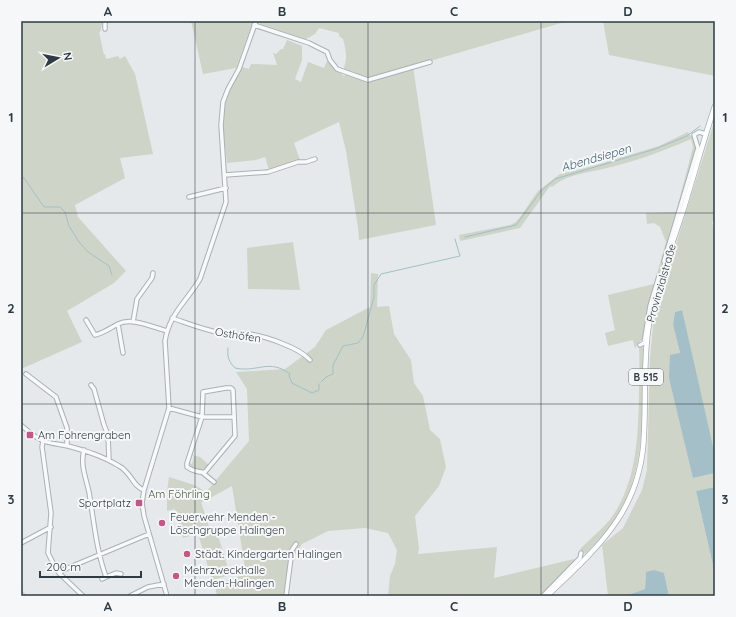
<svg xmlns="http://www.w3.org/2000/svg" width="736" height="617" viewBox="0 0 736 617" font-family="Quicksand,sans-serif">
  <style>
    .green { fill: #ced4c7 }
    .water { fill: #a4bfc7 }
    .lines { fill: none; stroke-linecap: round; stroke-linejoin: round }
    .stream { stroke: #a4bfc7; stroke-width: 1 }
    .minor-casing { stroke: #aab1b5; stroke-width: 5.5 }
    .major-casing { stroke: #a6b1b5; stroke-width: 6 }
    .minor { stroke: #f7f9fa; stroke-width: 3.5 }
    .major { stroke: #fff; stroke-width: 4.5 }
    .grid { fill: none; stroke: #2e3b42; stroke-width: 1; stroke-opacity: 0.55 }
    .poi-dot { fill: #c15988; stroke: #f5f7f8; stroke-width: 1.5 }
    .labels { text-anchor: middle; stroke-width: 4; stroke-linejoin: round; paint-order: stroke }
    .shield { fill: #f5f7f8; stroke: #6a7379; stroke-width: 1 }
    .shield-label { font-size: 10px; font-weight: bold; fill: #2e3b42 }
    .street-label { font-size: 11px; fill: #2e3b42; stroke: #f5f7f8 }
    .poi-label { font-size: 11px; fill: #2e3b42; stroke: #f5f7f8; text-anchor: start }
    .park-label { font-size: 11px; fill: #4c5c3d; stroke: #f5f7f8 }
    .water-label { font-size: 12px; font-style: italic; fill: #3c6472; stroke: #f5f7f8 }
    .neatline { fill: none; stroke: #2e3b42; stroke-width: 1.5 }
    .grid-label { font-size: 13px; text-anchor: middle; font-weight: bold; fill: #2e3b42 }
  </style>
  <rect width="100%" height="100%" fill="#e5e9eb"/>
  <path class="green" d="M21,21h82l-3,11h-1l5,23 1,-1 1,5 12,-3 2,3 5,-3 10,18 18,80 -33,4 5,20 -50,27 3,12 48,54 -12,12 -47,28 15,31 -61,27z
    M191,21h62l-17,47 -33,6z
    M259,21h309l-155,45 23,159 -77,15 -1,-12 -12,-77 -7,-29 -45,21 6,17 -31,10 -4,-13 -9,3 -29,3c-2,-19 -6,-40 -2,-59 3,-13 11,-25 17,-37l7,2 2,-5 26,1 -4,-12 3,1 5,-5h2l4,-9 15,6v14l-7,19 6,3 7,-20 16,6 3,-7 17,15 5,-4 -6,-2c5,-11 3,-20 0,-31l-4,-3v-3l-20,-5 -4,6 -11,6 -47,-15z
    M603,21h112v55l-106,-21z
    M715,119v102l-3,1 3,12v221l-34,-145 -6,2 -2,11 7,30 13,125 22,-5v14l-19,4 19,83v22h-46l-5,-23 -18,-1 -1,17 -20,7h-17l-6,-51 21,-17 19,-38 5,-20 3,-111 3,-34 10,-39z
    M688,132l2,4 4,-1 4,13 -44,144 -10,46 -7,6 -2,5 -2,-9 -25,6 -3,-13 10,-3 -7,-35 46,-11 12,-42 -6,-15 -6,-4 -7,1 -1,-11 30,-1 17,-65 -2,-8c-27,12 -55,22 -84,29 -19,5 -40,6 -55,19l-2,-1 -2,3 -28,39 -60,13 -1,-6 51,-10 6,-3 4,-5 18,-26 22,-17 33,-8 66,-20z
    M293,242l7,48 -52,-1 -1,-41z
    M371,273l7,1 -1,33 12,-1 5,28 17,26 3,23 9,13 7,34 10,9 6,28 -7,19 -24,30 4,33 -1,5 79,-7 -3,31 80,-19 3,3 -34,34h-155l2,-20 5,-12 2,-14 -9,-17 -23,-5 -37,3 -26,13 -9,14 -8,38h-68l-2,-11 31,-11 -14,-88 -29,16h-2l9,28 -27,8 -8,-29 -8,2v-20l2,-14 25,8 12,7 43,-51 -2,-52 -11,-17 49,-3 30,-22 11,-17 44,-23z
    M639,347l5,1c-2,52 3,108 -20,156 -9,19 -24,35 -39,50l-5,-5c13,-13 28,-24 37,-40 20,-35 21,-74 22,-113 0,-16 1,-33 0,-49z
    M192,455l8,2 9,8 -7,6 -11,-3 -2,-2v-3l3,1 2,-7z
    M217,532l13,43 -18,5 -13,-43z"/>
  <path class="water" d="M682,310l33,145v18l-22,5 -24,-100 1,-23 10,-2 -7,-29 2,-12z
    M715,487v87l-19,-83z
    M654,570l10,3 5,23h-44l20,-7 1,-17z"/>
  <g class="lines">
    <path class="stream" d="M21,177l3,1 20,29h16l5,5 4,14 10,16 9,10 21,14 3,9
      M465,237l51,-12 25,-34 14,-12 100,-30 32,-13 13,-10
      M228,348c-1,9 1,14 7,20 22,5 34,-10 55,6l-1,2 3,7 20,10 7,-3v-6
      M321,382l5,-5 7,-3v-9l10,-19 15,-3 5,-6 11,-40v-12l7,-11 79,-18 -5,-17
      M21,591l6,5"/>
    <defs>
      <path id="minor" d="M105,21v8
        M254,25l55,18 18,9 3,8 7,9 28,10 3,1 62,-18
        M225,175l43,-3 30,-10h8l9,-3
        M189,197l37,-9
        M664,261l34,-113 -4,-13 5,-3 7,2
        M172,318c18,6 37,14 56,16 7,1 14,0 21,0 16,2 51,14 61,26
        M86,320l9,15c9,-2 15,-7 23,-11 14,-7 34,3 49,7
        M133,322l4,-23 15,-21 1,-5
        M118,324l5,29
        M640,345l4,-2 6,-37 9,-30
        M26,374l30,23 11,31v18
        M91,385l3,4 10,36 4,10 1,25
        M226,388h5l2,2 2,46 -30,36c-5,1 -14,-2 -18,-5v-4l15,-46 1,-25z
        M169,408l33,9h32
        M21,425c7,6 14,13 23,16 7,3 16,3 24,5 18,5 35,10 51,20 12,6 15,22 25,24
        M43,441l-1,6 9,66 -3,40 4,8 7,12 24,23
        M84,450c-4,15 2,28 5,42 5,29 7,57 17,85l-4,2
        M203,473l11,9
        M21,543l30,-16
        M59,573l4,-3 86,-36
        M106,577l10,-4 5,1
        M130,596l18,-9 16,-3
        M167,596l-23,-80 -2,-13 2,-13 25,-82 -4,-67c4,-27 22,-40 35,-62l26,-77 -5,-77 2,-23 5,-13 11,-20 17,-48
        M286,596l6,-46 4,-6
        M543,596l37,-38 1,-5"/>
      <path id="major" d="M547,596c52,-50 95,-86 97,-163 2,-36 -1,-74 5,-109 8,-39 22,-76 34,-113 11,-35 20,-70 32,-105"/>
    </defs>
    <use href="#minor" class="minor-casing"/>
    <use href="#major" class="major-casing"/>
    <use href="#minor" class="minor"/>
    <use href="#major" class="major"/>
  </g>
  <path class="grid" d="M195,21v575M368,21v575M541,21v575M21,213h694M21,404h694"/>
  <g class="poi-dot">
    <rect x="26" y="431" width="8" height="8" rx="2"/>
    <rect x="135" y="499" width="8" height="8" rx="2"/>
    <circle cx="162" cy="523" r="4"/>
    <circle cx="187" cy="554" r="4"/>
    <circle cx="176" cy="576" r="4"/>
  </g>
  <g class="labels">
    <rect class="shield" x="629" y="369" width="34" height="16" rx="3"/>
    <g class="shield-label">
      <text x="646" y="381">B 515</text>
    </g>
    <g class="street-label">
      <text transform="translate(661 283) rotate(-74)" y="4">Provinzialstraße</text>
      <text transform="translate(238 335) rotate(9)" y="4">Osthöfen</text>
    </g>
    <g class="poi-label">
      <text x="38" y="439">Am Fohrengraben</text>
      <text x="131" y="507" text-anchor="end">Sportplatz</text>
      <text x="170" y="521">Feuerwehr Menden -<tspan x="170" dy="13">Löschgruppe Halingen</tspan></text>
      <text x="195" y="558">Städt. Kindergarten Halingen</text>
      <text x="184" y="574">Mehrzweckhalle<tspan x="184" dy="13">Menden-Halingen</tspan></text>
    </g>
    <g class="park-label">
      <text x="179" y="498">Am Föhrling</text>
    </g>
    <g class="water-label">
      <text transform="translate(596 158) rotate(-16)" y="4">Abendsiepen</text>
    </g>
  </g>
  <rect width="736" height="617" fill="none" stroke="#f5f7f8" stroke-width="44"/>
  <g transform="translate(58 58) rotate(80)" stroke="#f5f7f8" stroke-width="3" paint-order="stroke">
  <path d="M0-3L7 15L0 10L-7 15Z" fill="#2e3b42"/>
  <text y="-6" font-size="11" font-weight="bold" text-anchor="middle" fill="#2e3b42">N</text>
  </g>
  <path d="M40 571v6h101v-6" fill="none" stroke="#2e3b42" stroke-width="2"/>
  <text x="46" y="571" font-size="12" fill="#2e3b42" stroke="#f5f7f8" stroke-width="3" paint-order="stroke">200 m</text>
  <rect x="22" y="22" width="692" height="573" class="neatline"/>
  <g class="grid-label">
    <text x="108" y="16">A</text>
    <text x="282" y="16">B</text>
    <text x="454" y="16">C</text>
    <text x="628" y="16">D</text>
    <text x="11" y="122">1</text>
    <text x="725" y="122">1</text>
    <text x="11" y="313">2</text>
    <text x="725" y="313">2</text>
    <text x="11" y="504">3</text>
    <text x="725" y="504">3</text>
    <text x="108" y="611">A</text>
    <text x="282" y="611">B</text>
    <text x="454" y="611">C</text>
    <text x="628" y="611">D</text>
  </g>
</svg>
